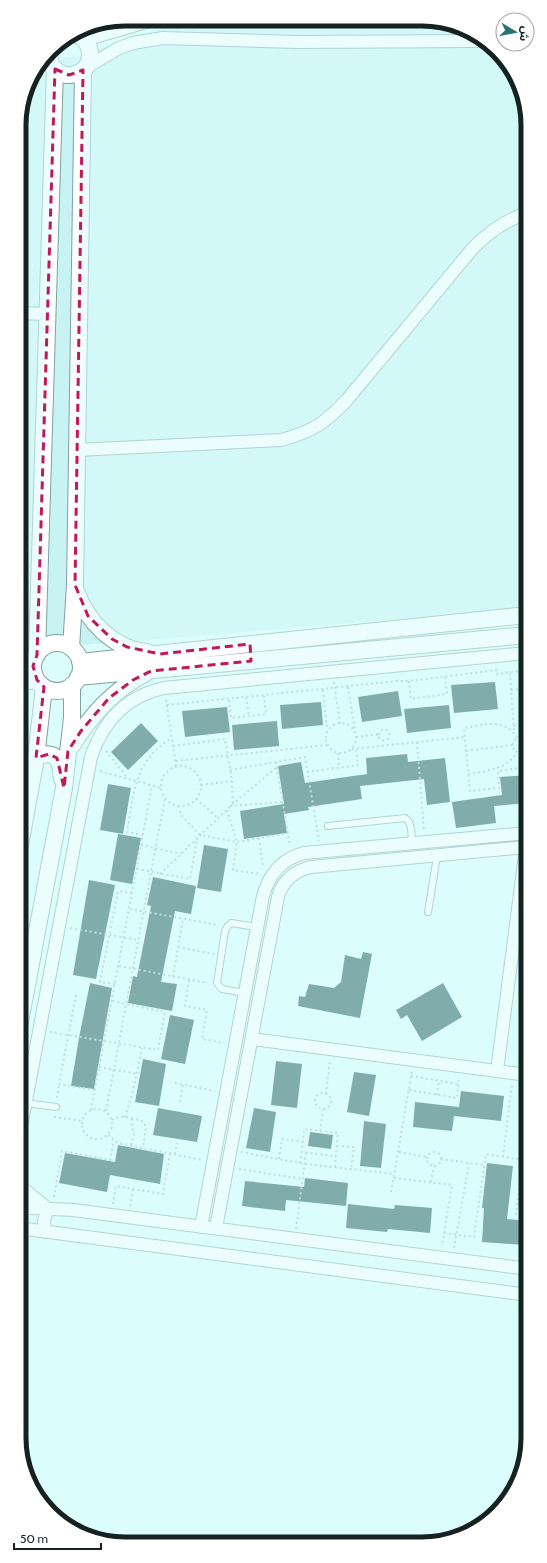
<svg xmlns="http://www.w3.org/2000/svg" width="547" height="1563" viewBox="0 0 547 1563" font-family="Cabin,'Noto Sans Arabic',sans-serif">
  <style>
    .built { fill: #c7f3f2 }
    .building { fill: #134c4c }
    .lines { fill: none; stroke-linecap: round; stroke-linejoin: round }
    .lane-casing { stroke: #82a1a1; stroke-width: 8 }
    .street-casing { stroke: #82a1a1; stroke-width: 14 }
    .secondary-casing { stroke: #82a1a1; stroke-width: 18 }
    .path { stroke: #9eb9b9; stroke-width: 2; stroke-dasharray: 2 3; stroke-linecap: butt }
    .lane { stroke: #fff; stroke-width: 6 }
    .street { stroke: #fff; stroke-width: 12 }
    .secondary { stroke: #fff; stroke-width: 16 }
    .marked { fill: none; stroke: #c2185b; stroke-width: 3; stroke-dasharray: 8 5; stroke-linejoin: round }
    .rim { fill: none; stroke: #162222; stroke-width: 5 }
  </style>
  <rect width="100%" height="100%" fill="#dbfdfc"/>
  <path class="built" d="M446,23l51,27 29,54 1,505 -507,41 -1,-532 11,-40 16,-21h28l87,-29z"/>
  <path class="building" d="M495,682l3,27 -44,4 -3,-28z
    M398,691l4,25 -40,6 -4,-25z
    M321,702l2,23 -41,4 -2,-24z
    M449,705l2,23 -44,5 -3,-24z
    M227,707l3,25 -45,5 -3,-26z
    M277,721l2,25 -45,4 -2,-25z
    M141,723l17,18 -30,29 -17,-18z
    M407,754l1,8 37,-4 5,44 -23,3 -3,-26 -64,7 2,13 -54,8 1,3 -25,4 3,19 -43,6 -4,-28 44,-7 -6,-38 23,-4 4,21 62,-9 -1,-16z
    M527,775v28l-33,3 2,17 -40,5 -4,-26 50,-7 -2,-18z
    M108,784l23,4 -8,46 -23,-4z
    M118,834l23,4 -9,46 -22,-4z
    M204,845l24,4 -7,43 -24,-4z
    M153,877l43,9 -5,28 -16,-3 -14,71 16,2 -5,27 -44,-8 5,-27 4,1 14,-71 -4,-1z
    M89,880l26,5 -19,94 -23,-4z
    M363,952l9,2 -12,64 -62,-12 1,-10 6,1 4,-13 25,4 7,-6 4,-27 16,4z
    M90,983l22,5 -18,101 -23,-3 8,-48z
    M443,983l19,34 -40,24 -15,-26 -6,4 -5,-9z
    M170,1015l24,5 -9,44 -24,-5z
    M143,1059l23,5 -7,42 -24,-4z
    M276,1061l26,3 -5,44 -26,-3z
    M354,1072l22,3 -7,41 -22,-4z
    M461,1091l43,5 -3,25 -47,-5 -2,15 -39,-4 2,-25 44,5z
    M158,1108l44,8 -5,26 -44,-7z
    M254,1108l22,4 -6,40 -24,-4z
    M364,1121l22,3 -5,44 -21,-2z
    M310,1132l23,3 -2,14 -23,-3z
    M118,1145l46,9 -4,30 -50,-9 -3,17 -48,-9 6,-30 50,9z
    M487,1163l26,3 -6,53 19,2 -2,24 -42,-3 2,-34h-2z
    M305,1178l43,5 -2,23 -60,-6 -1,11 -43,-5 3,-25 59,6z
    M348,1204l46,5 1,-4 37,3 -2,25 -42,-4 -1,3 -41,-4z"/>
  <g class="lines">
    <defs>
      <path id="lane" d="M328,826l77,-8c8,5 6,17 7,26
        M428,912l9,-56
        M245,993l-23,-4 -5,-6 8,-52 2,-4 4,-4 26,4
        M25,1103l31,4"/>
      <path id="street" d="M85,40l71,-21
        M85,68l34,-20 14,-5 30,-5 133,4 184,-1
        M20,313l27,1
        M77,450l204,-10c30,-8 43,-16 65,-39l127,-153c17,-17 31,-26 53,-35
        M252,1039l275,36
        M497,1071l29,-224
        M21,1127l70,-370c12,-35 35,-61 73,-69l363,-35
        M21,1187l27,22 -4,11 1,12
        M21,1206l11,2 41,2 455,59
        M201,1227l62,-331c6,-22 19,-37 41,-43l223,-20
        M216,1228l62,-331c5,-17 16,-26 33,-30l216,-20
        M21,1230l5,-1 502,66"/>
      <path id="secondary" d="M49,54c1,33 49,24 40,-6 -2,-8 -8,-12 -15,-14
        M76,591c11,30 37,58 71,61
        M33 667a24 24 0 1 1 48 0a24 24 0 1 1-48 0Z
        M71,648l4,-63 8,-515
        M37,655l18,-586
        M20,662l14,-1
        M80,662l447,-47
        M78,677l449,-42
        M20,682l17,-2
        M71,747c20,-32 42,-57 75,-74
        M36,758c7,-5 19,-6 23,4 2,5 2,12 3,17
        M20,845l16,-87 8,-71
        M20,1022l44,-234 8,-70v-33"/>
    </defs>
    <use href="#lane" class="lane-casing"/>
    <use href="#street" class="street-casing"/>
    <use href="#secondary" class="secondary-casing"/>
    <path class="path" d="M510,673l4,59
      M409,681l2,18 36,-5 -2,-17
      M334,682l6,41
      M348,687l7,44
      M323,690l4,39
      M511,690l16,-2
      M246,697l3,19
      M166,700l10,66
      M229,700l2,18 35,-4 -2,-18
      M167,705l230,-24h12l88,-11v4l30,-4
      M326 738a15 15 0 1 1 30 0a15 15 0 1 1-30 0Z
      M514,726l13,-1
      M378.5 735a5.5 5.5 0 1 1 11 0a5.5 5.5 0 1 1-11 0Z
      M356,737l23,-3
      M517,738c-13,-21 -33,-13 -53,-10l6,63 29,-3 -1,-17 29,-4
      M417,742l7,89
      M527,745l-2,-5 -5,-2 -5,2 -3,5 2,6 6,2 5,-2 2,-5
      M173,746l52,-7 7,42 1,23
      M352,749l113,-12
      M106,751l21,26
      M466,751l46,-6
      M525,751v16
      M338,753l1,14
      M176,761l151,-16
      M276,762l14,84
      M161 786a20 20 0 1 1 40 0a20 20 0 1 1-40 0Z
      M230,770l75,-13 14,84
      M100,771l61,17
      M307,772l51,-7 -2,-17
      M468,774c19,-3 38,-5 49,-21
      M201,785l31,-4
      M196,799l22,19
      M178,806l4,10 18,19 37,7 51,-9
      M230,806l53,-4
      M227,810l10,32 -4,28 27,4
      M143,835l-16,-3c7,-39 7,-72 45,-94
      M259,838l4,29
      M141,845l40,9
      M137,869l53,10 7,-40
      M160,874l73,-70 44,-37
      M130,909l88,16
      M70,928l68,12
      M178,947l36,7
      M119,966l89,17
      M173,977l10,-58
      M520,977l7,1
      M189,980l-4,26 22,4 -5,29 22,4
      M115,984l-15,-2 18,-91 14,2
      M76,995l-17,89 36,6
      M50,1032l108,18 7,-38 -53,-11
      M99,1067l39,7
      M411,1076l48,8
      M175,1083l40,8
      M409,1090l48,8 2,-20
      M315 1101a8 8 0 1 1 16 0a8 8 0 1 1-16 0Z
      M326,1094l4,-33
      M437,1095l2,-14
      M57,1098l2,-13
      M180,1102l3,-17
      M82 1124a15 15 0 1 1 30 0a15 15 0 1 1-30 0Z
      M91,1110l61,-324
      M106,1111l59,-313
      M54,1117l29,4
      M125,1117l7,-22 10,-47
      M112,1120c10,-6 21,-2 32,2l2,5 -3,21
      M320,1131l3,-21
      M108,1135l10,8 84,17
      M131,1145l3,-10 -3,-17
      M337,1146l17,1 -3,22
      M241,1152l64,12 89,10
      M399,1152l28,5
      M427 1159a7 7 0 1 1 14 0a7 7 0 1 1-14 0Z
      M175,1154l2,-11
      M503,1157l9,-72
      M279,1159l3,-20 21,3
      M441,1159l43,6
      M300,1163l2,-11
      M335,1167l3,-34 -34,-4 -2,23 33,4
      M239,1169l64,10
      M521,1174l6,1
      M394,1178l58,7 -10,61
      M431,1182l3,-16
      M391,1192l21,-121
      M54,1197l8,-46 48,9 4,-19
      M113,1204l3,-18 47,8 7,-41
      M130,1206l3,-17
      M296,1229l10,-77
      M444,1233l30,4 12,-83 37,6 -7,54 11,2
      M454,1248l15,-85"/>
    <use href="#lane" class="lane"/>
    <use href="#street" class="street"/>
    <use href="#secondary" class="secondary"/>
  </g>
  <path d="M0 0H547V1563H0ZM55,69l14,6 14,-5 -8,515 13,31 24,23 15,8 33,7 90,-10 1,17 -100,10 -18,9 -24,18 -28,33 -13,20 -4,37 -7,-30 -8,-4 -13,4 8,-71 -7,-7 -4,-14 4,-11z" fill="#dbfdfc" fill-opacity=".55" fill-rule="evenodd"/>
  <path class="marked" d="M55,69l14,6 14,-5 -8,515 13,31 24,23 15,8 33,7 90,-10 1,17 -100,10 -18,9 -24,18 -28,33 -13,20 -4,37 -7,-30 -8,-4 -13,4 8,-71 -7,-7 -4,-14 4,-11z"/>
  <path d="M0 0H547V1563H0ZM125 26H422A99 99 0 0 1 521 125V1438A99 99 0 0 1 422 1537H125A99 99 0 0 1 26 1438V125A99 99 0 0 1 125 26Z" fill="#fff" fill-rule="evenodd"/>
  <path class="rim" d="M125 26H422A99 99 0 0 1 521 125V1438A99 99 0 0 1 422 1537H125A99 99 0 0 1 26 1438V125A99 99 0 0 1 125 26Z"/>
  <g transform="translate(515 32) rotate(100)"><circle r="19" fill="#ffffff" stroke="#a2a7a7"/>
  <path d="M0-3L7 15L0 10L-7 15Z" fill="#297373"/>
  <text y="-6" font-size="11" font-weight="bold" text-anchor="middle" fill="#162222">ش</text>
  </g>
  <path d="M14 1543v6h87v-6" fill="none" stroke="#162222" stroke-width="2"/>
  <text x="20" y="1543" font-size="12" fill="#162222" stroke="#ffffff" stroke-width="3" paint-order="stroke">50 m</text>
</svg>
